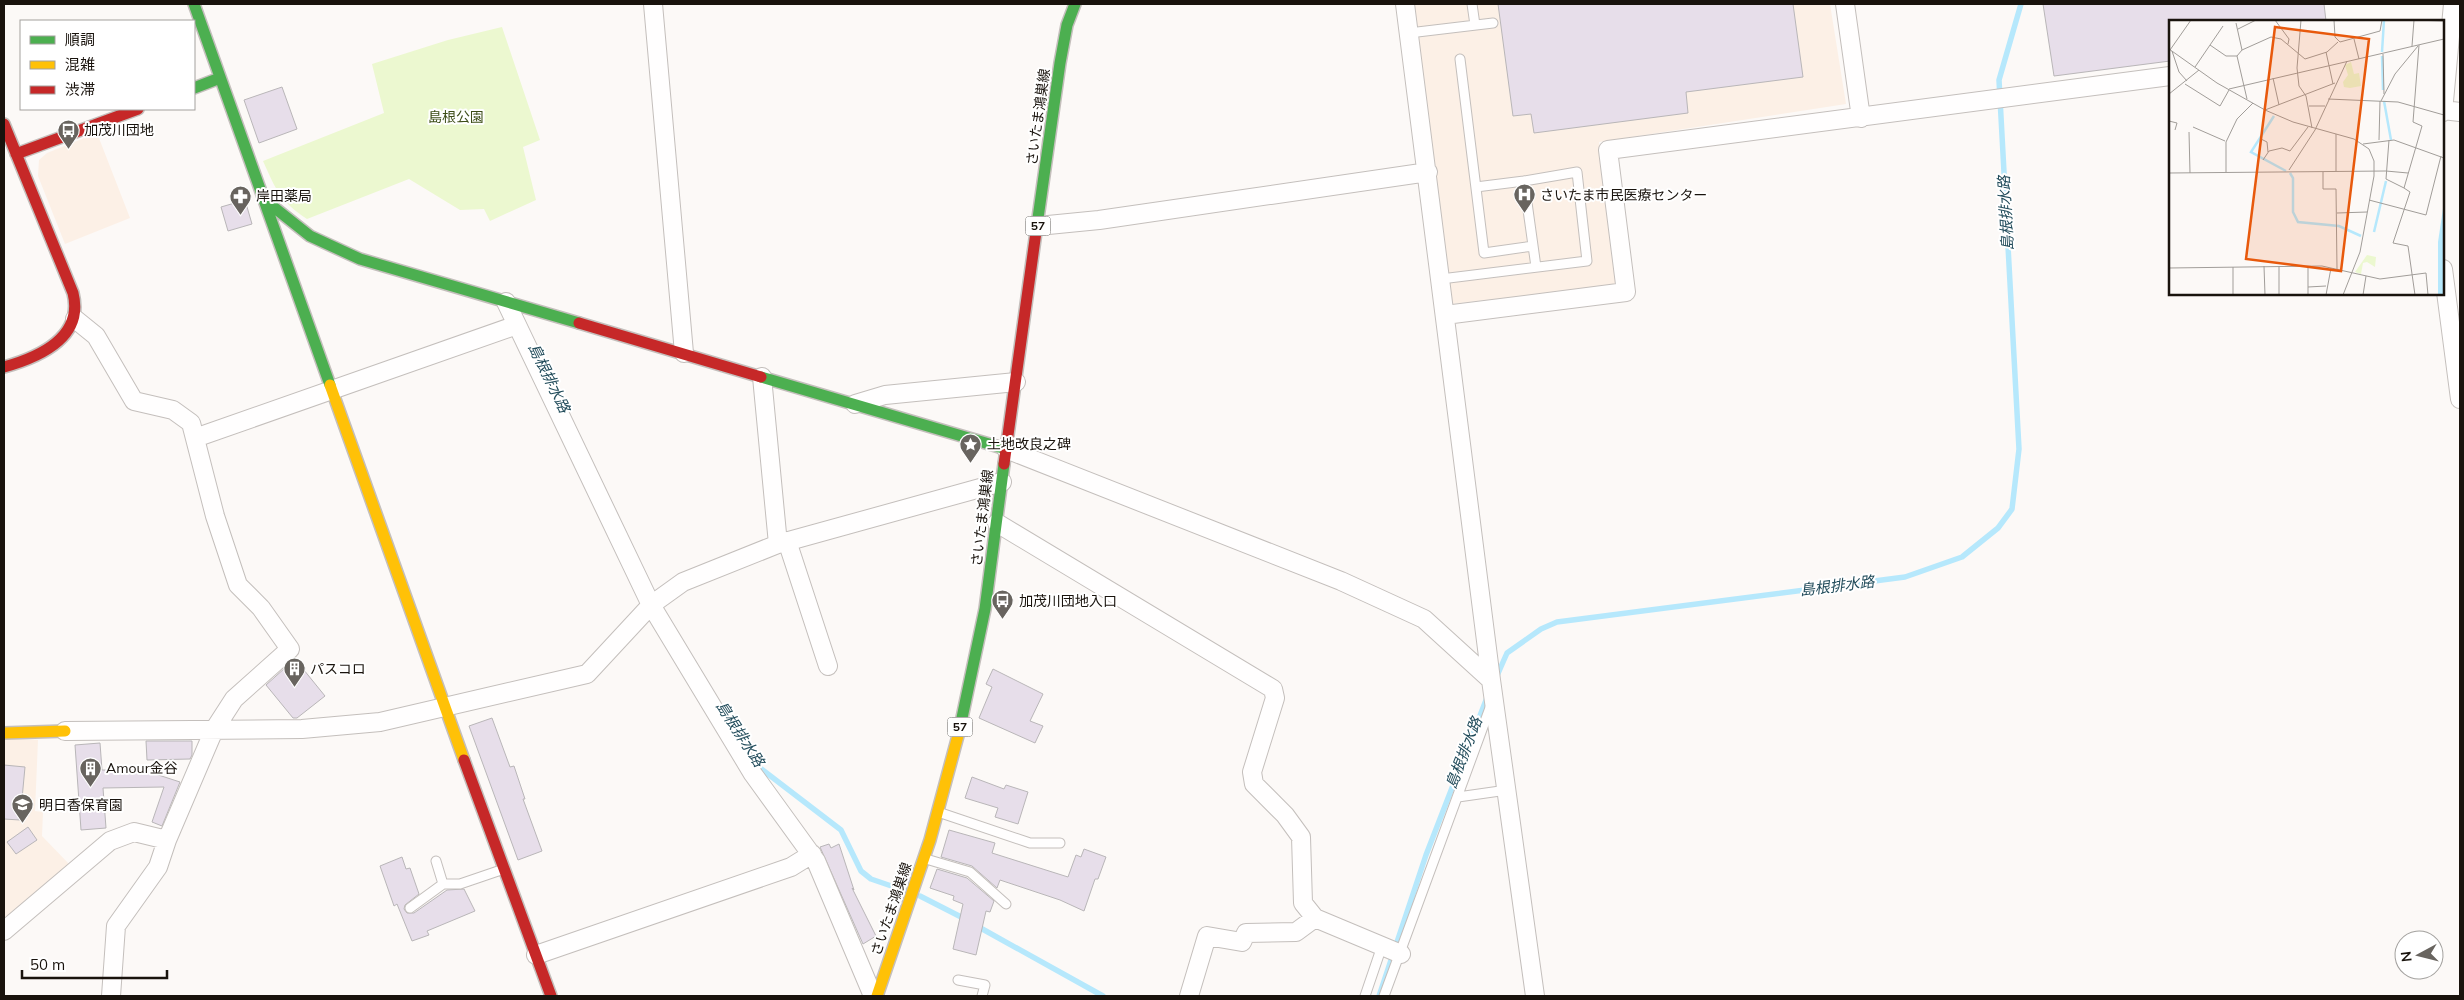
<svg xmlns="http://www.w3.org/2000/svg" width="2464" height="1000" viewBox="0 0 2464 1000" font-family="Mulish,'Noto Sans JP',sans-serif">
  <style>
    .built { fill: #fcf0e6 }
    .green { fill: #ecf8d0 }
    .lines { fill: none; stroke-linecap: round; stroke-linejoin: round }
    .stream { stroke: #b6e8fc; stroke-width: 5.5 }
    .building { fill: #e7deea; stroke: #b9b6b8 }
    .lane-casing { stroke: #c4bfbc; stroke-width: 11 }
    .street-casing { stroke: #c4bfbc; stroke-width: 20 }
    .fast-casing { stroke: #c4bfbc; stroke-width: 14 }
    .slow-casing { stroke: #c4bfbc; stroke-width: 14 }
    .jam-casing { stroke: #c4bfbc; stroke-width: 14 }
    .lane { stroke: #fffefe; stroke-width: 9 }
    .street { stroke: #fffefe; stroke-width: 18 }
    .fast { stroke: #4caf50; stroke-width: 11 }
    .slow { stroke: #ffc107; stroke-width: 11 }
    .jam { stroke: #c62828; stroke-width: 11 }
    .labels { text-anchor: middle; stroke-width: 4; stroke-linejoin: round; paint-order: stroke }
    .shield { fill: #fff; stroke: #5e5a56; stroke-width: 1 }
    .shield-label { font-size: 12px; font-weight: bold; fill: #19130d }
    .park-label { font-size: 14px; fill: #3d4d17; stroke: #fff }
    .street-label { font-size: 14px; fill: #19130d; stroke: #fff }
    .poi-label { font-size: 14px; fill: #19130d; stroke: #fff; text-anchor: start }
    .water-label { font-size: 15px; font-style: italic; fill: #224c5b; stroke: #fff }
    .inset-river { fill: none; stroke: #b6e8fc; stroke-width: 2.5 }
    .inset-road { fill: none; stroke: #a19d99; stroke-width: 1 }
    .view { fill: #e8590c; fill-opacity: 0.15; stroke: #e8590c; stroke-width: 2.5 }
    .inset-edge { fill: none; stroke: #19130d; stroke-width: 2.5 }
  </style>
  <rect width="100%" height="100%" fill="#fcf9f7"/>
  <path class="built" d="M1413,4h417l16,100 -247,38 18,143 -165,19z
    M97,133l33,85 -65,26 -27,-68 1,-16 8,-7z
    M4,738l34,2 -3,71 8,1 -1,24 28,29 -66,63z"/>
  <path class="green" d="M502,27l38,113 -17,7 13,53 -46,21 -6,-12 -24,1 -51,-31 -102,40c-27,-18 -31,-29 -44,-58l121,-48 -12,-49 76,-24z"/>
  <g class="lines">
    <path class="stream" d="M1496,678l11,-25 34,-24 16,-7 348,-45 57,-20 36,-29 14,-19 7,-60 -20,-369 22,-76
      M754,760l6,8 81,62 20,41 10,8 35,12
      M920,896l47,24
      M977,926l126,70
      M1379,996l47,-141 62,-160"/>
  </g>
  <path class="building" d="M1498,4h295l10,73 -117,15 2,21 -154,20 -3,-19 -18,2z
    M2043,4h281l2,17h-156v40l-116,15z
    M282,87l15,42 -38,14 -15,-43z
    M245,200l7,24 -24,7 -7,-24z
    M295,659l30,37 -28,22h-4l-27,-33z
    M993,669l50,25 -13,27 13,5 -8,17 -56,-25 13,-31 -6,-3z
    M492,718l18,49 4,-1 11,33h-2l19,52 -24,9 -49,-134z
    M146,741h46v14l-2,4 -43,1z
    M100,743l2,27h41l37,12 -18,44 -10,-4 12,-35 -61,1 3,40 -25,2 -6,-85z
    M4,765l21,2 -5,53 -16,-1z
    M972,777l32,12 2,-4 22,7 -10,32 -23,-7 3,-9 -33,-10z
    M28,827l9,13 -21,14 -9,-12z
    M949,830l46,13 -3,10 76,24 8,-22 5,2 3,-8 22,8 -8,22h-3l-11,32 -24,-11 -60,-20 -3,8 -25,-22 -31,-9z
    M829,844l2,4 8,-4 15,46 -2,-2 24,48 -13,8 -43,-97z
    M402,857l4,12 4,-1 9,26 -14,11 -1,4 3,4h7l33,-23 17,-1 11,22 -48,20 2,4 -17,6 -15,-37 -3,2 -14,-40z
    M937,869l30,9 27,23 -4,11 -4,-1 -10,44 -23,-6 10,-45 -10,-4 1,-4 -24,-8z"/>
  <g class="lines">
    <defs>
      <path id="lane" d="M1472,4l3,21
        M1409,33l84,-10
        M1460,59l24,194 49,-7
        M1476,187l48,-6
        M1441,279l146,-18 -10,-89 -53,9 12,86
        M1458,797l42,-6 7,-3
        M941,813l89,30h30
        M926,859l44,13 36,32
        M436,861l7,23h17l44,-15
        M410,908l33,-24
        M958,980l27,5 -3,11
        M1365,996l17,-50
        M1384,996l107,-291"/>
      <path id="street" d="M653,4l31,349
        M1405,4l86,676 44,316
        M1845,4l16,114
        M2443,110l17,2
        M2443,112l10,-108
        M1038,226l61,-6 329,-48
        M2443,269l17,130
        M506,302l145,303 102,169 63,87 57,135
        M1445,315l181,-23 -18,-142 562,-74
        M75,319l21,17 38,65 39,9 18,13 24,93 23,69 23,23 29,41 -56,50 -20,31 -47,110 -9,27 -42,59 -5,70
        M762,377l16,167
        M855,404l30,-9 131,-13
        M195,438l322,-113
        M1006,449l335,132 83,38 67,61
        M997,523l276,166 2,9 -23,74 2,12 31,31 16,22 2,66 12,15 86,36
        M787,541l41,125
        M65,731l237,-2 78,-7 207,-48 64,-69 32,-23 95,-38 224,-62
        M4,931l106,-90 24,-9 33,8
        M536,955l255,-88 21,-13
        M1189,996l18,-60 35,6 4,-9 50,-1 19,-14"/>
      <path id="fast" d="M194,4l136,381
        M194,88l26,-10
        M266,201l44,35 50,23 219,64
        M1036,232l24,-169 7,-38 8,-21
        M761,377l245,72
        M959,732l26,-123 19,-145"/>
      <path id="slow" d="M330,385l134,375
        M4,733l61,-2
        M877,996l53,-156 29,-108"/>
      <path id="jam" d="M4,124l69,169c11,44 -33,64 -69,74
        M16,154l122,-45
        M579,323l182,54
        M1004,464l32,-232
        M464,760l87,236"/>
    </defs>
    <use href="#lane" class="lane-casing"/>
    <use href="#street" class="street-casing"/>
    <use href="#fast" class="fast-casing"/>
    <use href="#slow" class="slow-casing"/>
    <use href="#jam" class="jam-casing"/>
    <use href="#lane" class="lane"/>
    <use href="#street" class="street"/>
    <use href="#fast" class="fast"/>
    <use href="#slow" class="slow"/>
    <use href="#jam" class="jam"/>
  </g>
  <defs>
    <symbol id="bus-pin" viewBox="-11 -11 22 30"><path d="M0 17L-7.5 6A9.5 9.5 0 1 1 7.5 6Z" fill="#68645f" stroke="#fff"/><path d="M-5-6H5V4H4V6H2V4H-2V6H-4V4H-5ZM-3.5-4V0h7V-4ZM-3.5 1.2v1.5H-2V1.2ZM2 1.2v1.5H3.5V1.2Z" fill="#fff"/></symbol>
    <symbol id="hospital-pin" viewBox="-11 -11 22 30"><path d="M0 17L-7.5 6A9.5 9.5 0 1 1 7.5 6Z" fill="#68645f" stroke="#fff"/><path d="M-5-5h3v3.5h4V-5h3V5h-3V1.5h-4V5h-3Z" fill="#fff"/></symbol>
    <symbol id="pharmacy-pin" viewBox="-11 -11 22 30"><path d="M0 17L-7.5 6A9.5 9.5 0 1 1 7.5 6Z" fill="#68645f" stroke="#fff"/><path d="M-2-6h4v4h4v4h-4v4h-4v-4h-4v-4h4Z" fill="#fff"/></symbol>
    <symbol id="sight-pin" viewBox="-11 -11 22 30"><path d="M0 17L-7.5 6A9.5 9.5 0 1 1 7.5 6Z" fill="#68645f" stroke="#fff"/><path d="M0-6L1.8-2.2L6-1.7L2.9 1.2L3.7 5.4L0 3.3L-3.7 5.4L-2.9 1.2L-6-1.7L-1.8-2.2Z" fill="#fff"/></symbol>
    <symbol id="building-pin" viewBox="-11 -11 22 30"><path d="M0 17L-7.5 6A9.5 9.5 0 1 1 7.5 6Z" fill="#68645f" stroke="#fff"/><path d="M-4-6H4V6H1V3H-1V6H-4ZM-2.5-4.3h1.7v1.8h-1.7ZM.8-4.3h1.7v1.8H.8ZM-2.5-1h1.7V.8h-1.7ZM.8-1h1.7V.8H.8Z" fill="#fff"/></symbol>
    <symbol id="school-pin" viewBox="-11 -11 22 30"><path d="M0 17L-7.5 6A9.5 9.5 0 1 1 7.5 6Z" fill="#68645f" stroke="#fff"/><path d="M0-5L7-2L0 1L-7-2ZM-4 1L0 2.5L4 1V4Q0 6-4 4Z" fill="#fff"/></symbol>
  </defs>
  <g fill-rule="evenodd">
    <use href="#bus-pin" x="56" y="118" width="25" height="34"/>
    <use href="#hospital-pin" x="1512" y="182" width="25" height="34"/>
    <use href="#pharmacy-pin" x="228" y="184" width="25" height="34"/>
    <use href="#sight-pin" x="958" y="432" width="25" height="34"/>
    <use href="#bus-pin" x="990" y="588" width="25" height="34"/>
    <use href="#building-pin" x="282" y="656" width="25" height="34"/>
    <use href="#building-pin" x="78" y="756" width="25" height="34"/>
    <use href="#school-pin" x="10" y="792" width="25" height="34"/>
  </g>
  <g class="labels">
    <g class="shield">
      <rect x="1025.5" y="216.5" width="25" height="19" rx="4"/>
      <rect x="947.5" y="717.5" width="25" height="19" rx="4"/>
    </g>
    <g class="shield-label">
      <text x="1038" y="230">57</text>
      <text x="960" y="731">57</text>
    </g>
    <g class="park-label">
      <text x="456" y="122">島根公園</text>
    </g>
    <g class="street-label">
      <text transform="translate(1038 117) rotate(-82)" y="5">さいたま鴻巣線</text>
      <text transform="translate(982 518) rotate(-83)" y="5">さいたま鴻巣線</text>
      <text transform="translate(891 909) rotate(-71)" y="5">さいたま鴻巣線</text>
    </g>
    <g class="poi-label">
      <text x="84" y="135">加茂川団地</text>
      <text x="1540" y="200">さいたま市民医療センター</text>
      <text x="256" y="201">岸田薬局</text>
      <text x="987" y="449">土地改良之碑</text>
      <text x="1019" y="606">加茂川団地入口</text>
      <text x="310" y="674">パスコロ</text>
      <text x="106" y="773">Amour金谷</text>
      <text x="39" y="810">明日香保育園</text>
    </g>
    <g class="water-label">
      <text transform="translate(2006 213) rotate(-93)" y="5">島根排水路</text>
      <text transform="translate(549 378) rotate(64)" y="5">島根排水路</text>
      <text transform="translate(1837 586) rotate(-7)" y="5">島根排水路</text>
      <text transform="translate(740 734) rotate(57)" y="5">島根排水路</text>
      <text transform="translate(1464 753) rotate(-69)" y="5">島根排水路</text>
    </g>
  </g>
  <g transform="translate(2169 20)">
    <rect width="275" height="275" fill="#fcf9f7"/>
    <path d="M182,42l3,12 5,-1 2,13 -11,2 -6,-1 -1,-5 5,-7 -3,-10zM198,235l9,2 -1,10 -8,-5 -4,1 -2,11 -6,-2z" fill="#ecf8d0"/>
    <path d="M275,182l-1,93h-5v-53z" fill="#b6e8fc"/>
    <path class="inset-river" d="M213,32l2,-32M213,36l1,34M215,81l7,39M105,96l-23,36 35,19M121,153l3,5v34l5,10 41,4 22,10M205,212l12,-51"/>
    <path class="inset-road" d="M106,0l14,19 -1,5M132,0l-4,48 2,18 7,10 6,32M165,0l1,17 5,5 40,-11 2,-11M67,3l6,27 -5,6 10,43M69,9l18,-9M185,19l5,20M41,25l16,11h11M243,26l2,-26 30,1M0,29l48,34 48,27 28,12 61,17 15,10 5,12v15l-14,76 -17,43M1,30l21,-30M73,30l29,-13 10,2 24,20 22,-7 11,-10M3,31l7,21 8,9M157,32l7,32M214,34l1,40M26,47l28,-41M104,58l6,27M16,64l35,22 9,-16M60,69l215,-50M0,74l30,-24M159,79l70,3 46,13M212,81l14,-27 23,-28M140,86h16M96,90l70,-27M0,101l8,2 -2,7M24,107l32,14M20,112l1,41M167,114v37M92,119l6,3 1,10M210,120l1,-39M220,120l-3,39 18,9M194,124l31,-4 50,18M94,140l6,-9 13,-3 8,3 18,-24M120,150l26,-40 32,-69M57,152v-30l11,-23 16,-16M154,152v17h13l1,80M0,153l217,-2 22,2M200,180l57,15 15,-59M168,193l30,-1M95,246l1,29M110,246v29M139,246v29M64,247v28M0,248l153,-2 58,13 46,-6 2,22M139,267l18,-1M157,275l5,-27M194,275l3,-19M246,275l-7,-49 -15,-3 17,-51 -6,-4 18,-62 -9,-4 6,-77"/>
    <path class="view" d="M106,7l94,12 -28,232 -95,-12z"/>
    <rect width="275" height="275" class="inset-edge"/>
  </g>
  <rect width="2464" height="1000" fill="none" stroke="#19130d" stroke-width="10"/>
  <rect x="20" y="20" width="175" height="90" fill="#ffffff" stroke="#a3a19e"/>
  <rect x="30" y="36" width="25" height="8" fill="#4caf50" stroke="#a3a19e"/>
  <text x="65" y="45" font-size="15" fill="#19130d">順調</text>
  <rect x="30" y="61" width="25" height="8" fill="#ffc107" stroke="#a3a19e"/>
  <text x="65" y="70" font-size="15" fill="#19130d">混雑</text>
  <rect x="30" y="86" width="25" height="8" fill="#c62828" stroke="#a3a19e"/>
  <text x="65" y="95" font-size="15" fill="#19130d">渋滞</text>
  <g transform="translate(2419 955) rotate(263)"><circle r="24" fill="#ffffff" stroke="#a3a19e"/>
  <path d="M0-4L9 19L0 12L-9 19Z" fill="#68645f"/>
  <text y="-8" font-size="14" font-weight="bold" text-anchor="middle" fill="#19130d">N</text>
  </g>
  <path d="M22 970v8h145v-8" fill="none" stroke="#19130d" stroke-width="2.5"/>
  <text x="30" y="970" font-size="15" fill="#19130d" stroke="#ffffff" stroke-width="4" paint-order="stroke">50 m</text>
</svg>
